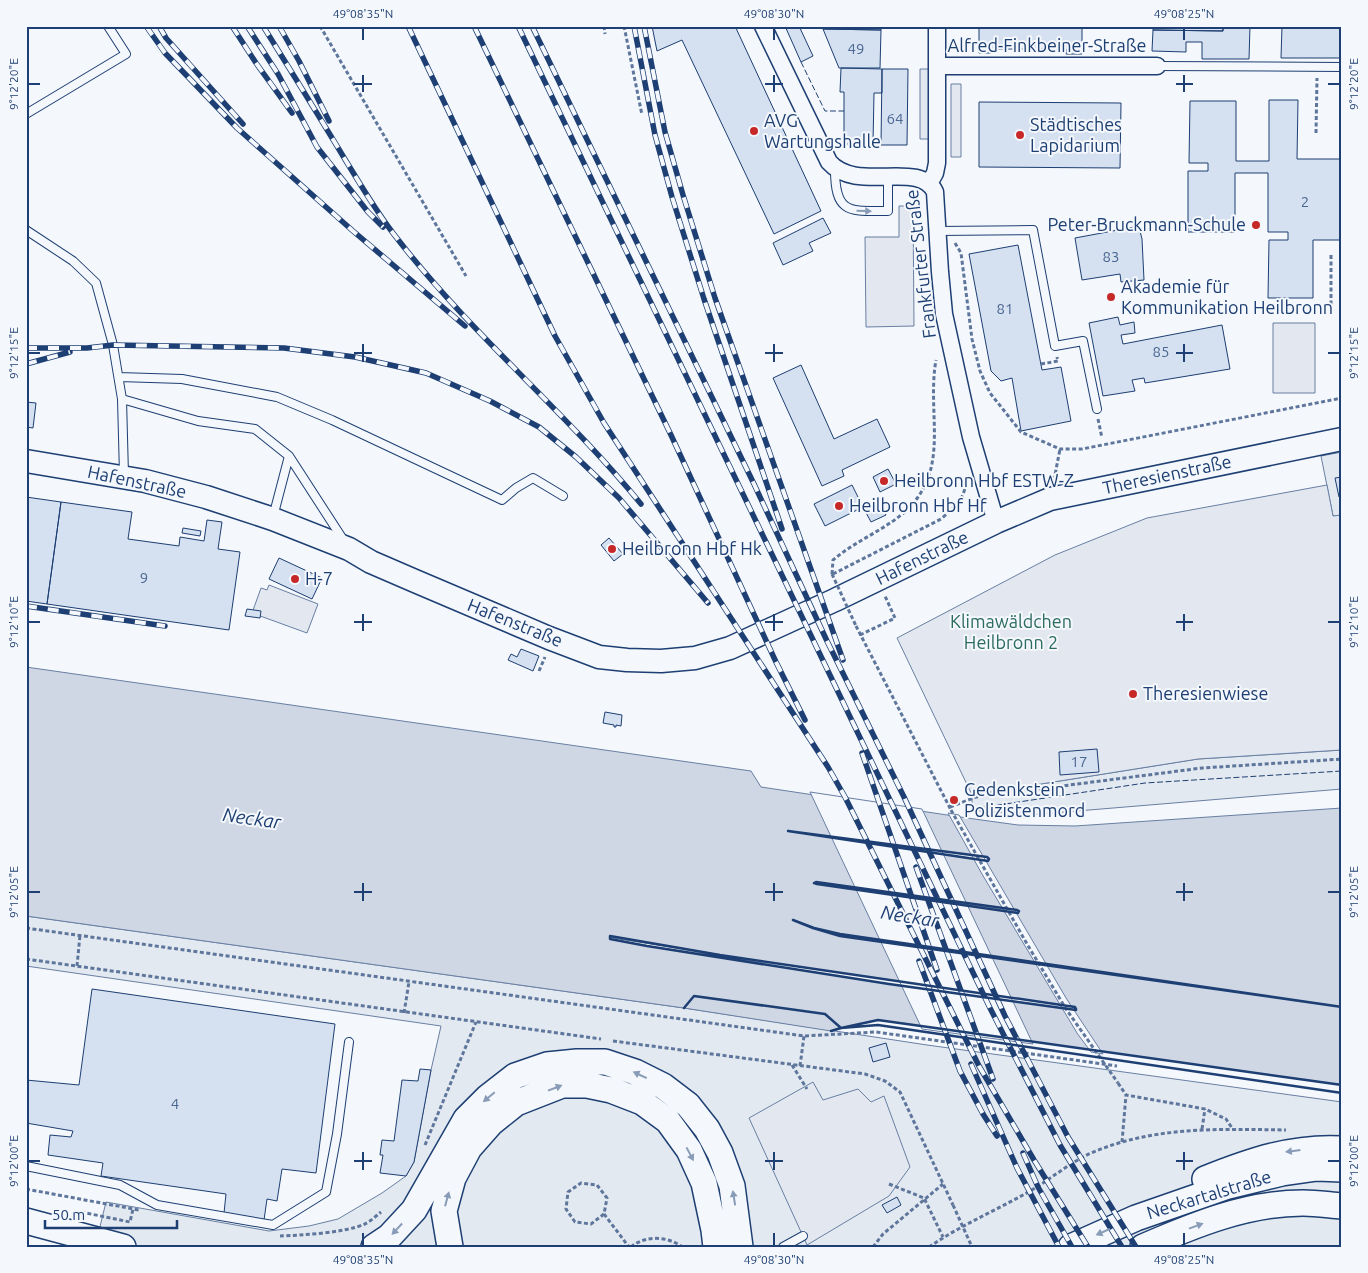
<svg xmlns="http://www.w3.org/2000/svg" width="1368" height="1273" viewBox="0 0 1368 1273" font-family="Ubuntu,sans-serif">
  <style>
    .green { fill: #e3e9f0; stroke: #687fa3 }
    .parking { fill: #e3e8f0; stroke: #687fa3 }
    .water { fill: #cfd7e4; stroke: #687fa3; fill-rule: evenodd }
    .pier { fill: #f4f7fb; stroke: #687fa3 }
    .building { fill: #d5e0f0; stroke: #1d3f73 }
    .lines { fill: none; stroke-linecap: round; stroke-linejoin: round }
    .service-casing { stroke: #1d3f73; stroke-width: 10 }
    .minor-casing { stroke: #1d3f73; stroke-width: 19 }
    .secondary-casing { stroke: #1d3f73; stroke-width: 25 }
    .primary-casing { stroke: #1d3f73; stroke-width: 28 }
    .path { stroke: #5e769c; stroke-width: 3; stroke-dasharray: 4 2.5; stroke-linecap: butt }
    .service { stroke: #f4f7fb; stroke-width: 8 }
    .minor { stroke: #f4f7fb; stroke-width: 16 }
    .secondary { stroke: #f4f7fb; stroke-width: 22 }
    .primary { stroke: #f4f7fb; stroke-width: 25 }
    .rail-casing { stroke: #1d3f73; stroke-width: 5.5 }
    .rail { stroke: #f4f7fb; stroke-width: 4; stroke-dasharray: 11; stroke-linecap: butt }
    .path-bridge { stroke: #5e769c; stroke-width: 3; stroke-dasharray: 4 2.5; stroke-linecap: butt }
    .fence { stroke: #1d3f73; stroke-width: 1; stroke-dasharray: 6 2.5; stroke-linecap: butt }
    .wall { stroke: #1d3f73; stroke-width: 2.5 }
    .oneway { fill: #889bb7 }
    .ticks { fill: none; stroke: #1d3f73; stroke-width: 2 }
    .poi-dot { fill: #c62828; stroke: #f4f7fb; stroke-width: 2 }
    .labels { text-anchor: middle; stroke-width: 4; stroke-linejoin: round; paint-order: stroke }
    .number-label { font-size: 15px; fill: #4b6792 }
    .street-label { font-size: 18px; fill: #1d3f73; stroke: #f4f7fb }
    .poi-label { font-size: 18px; fill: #1d3f73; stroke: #f4f7fb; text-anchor: start }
    .park-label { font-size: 18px; fill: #2c6c60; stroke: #f4f7fb }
    .water-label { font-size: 19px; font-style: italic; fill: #1d3f73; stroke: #f4f7fb }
    .neatline { fill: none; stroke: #1d3f73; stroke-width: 2 }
    .ticks-label { font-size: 12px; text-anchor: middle; fill: #1d3f73 }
  </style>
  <rect width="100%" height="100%" fill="#f4f7fb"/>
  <path class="green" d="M1342,452v63l-9,1 -12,-60z
    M1342,750v39l-313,26 -49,-4 -8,-2v-14l226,-36z
    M26,916l658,92 243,37 415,57v145h-1247l11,-45 163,29 40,-5 29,-7 44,-26 24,-17 8,-14 17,-92 10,-44 -415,-60z"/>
  <path class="parking" d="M920,69h10v70h-10z
    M951,84h10v73h-10z
    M899,206h14l1,120 -48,1 -1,-90h34z
    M1273,323h42v70h-42z
    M1327,485l6,31 9,-1v235l-144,9 -226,36 -75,-157 158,-83 92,-37z
    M269,585l49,19 -11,29 -55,-20 9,-25 6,2z
    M813,1082l10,18 35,-11 13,13 13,-6 26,71 -21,29 -82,49 -58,-127z"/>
  <path class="water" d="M26,667l725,104 10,16 206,31 51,7 57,1 267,-18v277l-464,-65 -47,11 -147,-23 -658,-92zM788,831l199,26 2,2 -2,2zM816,882l201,28 2,1 -1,2 -201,-29 -2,-1zM817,929l23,5 256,38 -256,-36zM612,936l1,2 107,17 355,52 1,2 -1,1 -186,-26 -242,-38 -36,-7 -1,-2z"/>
  <path class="pier" d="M810,792l112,17 111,235 -111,-15z
    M948,813l11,2 107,183 37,56 -12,-2 -14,-19 -95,-159z"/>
  <path class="building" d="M652,26h83l86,185 -47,23 -92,-194 -25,11z
    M785,26h14l14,30 -12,6z
    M822,26h59v4l-58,-1z
    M979,26h103v28h-16v-5h-71v4h-16z
    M1153,26h70v5l-70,-1z
    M1223,26h27l-1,33h-47v-17h-16v10l-34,-1 1,-21 70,1z
    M1282,26h60v32h-61z
    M823,29l58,1 -1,38h-41z
    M841,68l41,1v24h-8l-1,51h-29v-52h-4z
    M882,69h26l-1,76h-26z
    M1269,100h29l-1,59h45v81h-29v58h-45l1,-58h19v-8h-20v-59h-33v59h-47v-61h20v-8h-19l1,-62h46v60h33z
    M979,102l142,1 -1,65 -141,-1z
    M823,218l8,15 -22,10 4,8 -30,14 -10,-22z
    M1134,227l6,4 2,8 2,41 -23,2 -1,-8 -38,6 -7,-42z
    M1018,245l24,125 19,-3 10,54 -50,10 -9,-53 -11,3 -10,-10 -22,-117z
    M1118,317l2,8 14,-3 1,11 -14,2 2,9 99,-19 8,44 -85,14 -1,-5 -12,2 3,11 -32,5 -14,-73z
    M801,365l33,74 43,-20 13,28 -48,23 2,6 -22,10 -49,-108z
    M26,402l10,1 -3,25 -7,-1z
    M888,469l8,15 -16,8 -7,-15z
    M1342,477v20h-3l-4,-19z
    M852,485l11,22 -38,19 -11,-22z
    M26,497l35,5 -14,102 -21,-3z
    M878,499l8,16 -15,7 -8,-15z
    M61,502l71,10 -4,27 51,7 1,-9 24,4 3,-21 15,2 -4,27 22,3 -11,78 -182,-26z
    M183,528l18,3 -1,5 -18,-3z
    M609,538l14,16 -9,7 -13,-16z
    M279,558l43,20 -10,21 -43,-20z
    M247,609l14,2 -1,7 -15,-2z
    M521,649l18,7 -6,15 -25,-11 3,-6 6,3z
    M605,712l17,3 -1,11 -5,-1v2h-2v-2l-11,-2z
    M1097,749l2,23 -39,3 -1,-23z
    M92,989l243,35 -19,149 -34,-4 -5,32 -10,-2 -3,21 -40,-7 2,-19 -125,-18 2,-13 -55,-8 2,-20 21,2 2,-6 -47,-8v-43l53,5z
    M886,1043l4,14 -17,5 -4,-14z
    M420,1069l11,1 -17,92 -8,14 -26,-3 3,-18h-3l2,-15 12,1 8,-61 16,1z
    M897,1197l4,8 -14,8 -5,-8z"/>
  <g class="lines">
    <defs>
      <path id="service" d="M1157,66l185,1
        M26,114l100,-60 -18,-28
        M835,169c0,46 15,42 53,42v-34
        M26,230l47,31 23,22 17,62 9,54 76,22 57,8 34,27 55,85
        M938,231l95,-1 22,116 28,-5 14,68
        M119,377l63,2 95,18 55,23 170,80 14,-12 17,-10 30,18
        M122,399l2,76
        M273,517l16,-61
        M26,1166l94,19 37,20 116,20 53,-33 11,-58 12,-92
        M783,1247l20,-11"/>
      <path id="minor" d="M763,26l66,136c28,32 91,-3 106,30l5,80 4,42 27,123 25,85
        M937,66h220
        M930,182l5,-9 2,-10v-137"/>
      <path id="secondary" d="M26,461l119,20 61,16 67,22 76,30 22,13 44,19 134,57 50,19 28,3 34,1 34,-3 35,-10 105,-48 161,-78 54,-23 292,-60"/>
      <path id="primary" d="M1205,1179c45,-18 88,-33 137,-30
        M26,1221l97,26
        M374,1247l15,-10 25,-27 52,-91 22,-22 27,-21 32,-11 30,-3h28l30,10 28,14 25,19 19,24 13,24 12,33 8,61
        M450,1247l-6,-36 9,-33 16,-30 22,-25 25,-20 46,-18h25l24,5 31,12 26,19 21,29 15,33 10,47 2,17
        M1071,1247l65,-29 92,-32 54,-13 35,-5 25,1
        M1143,1247c51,-22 104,-44 160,-44 13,0 26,2 39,3"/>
    </defs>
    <use href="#service" class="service-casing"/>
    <use href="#minor" class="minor-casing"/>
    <use href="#secondary" class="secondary-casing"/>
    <use href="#primary" class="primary-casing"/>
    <path class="path" d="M320,26l146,250
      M604,26l1,8
      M624,26l18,89
      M1316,133l1,-55
      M955,243l6,10 11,86 8,32 10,22 31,39 39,17h22l260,-51
      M1331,255v60
      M1041,364l17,-3 -1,-4
      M1098,419l4,19
      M1054,480l6,-31
      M832,574l1,-14c21,-18 47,-28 68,-45 52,-43 25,-98 35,-155
      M833,574l108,-55c14,-13 22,-17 25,-36h2
      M856,626l95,184
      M860,635l35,-17 -10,-22
      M539,671l6,-14
      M950,807l26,-10 226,-29 140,-9
      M26,928l778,108 72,-4 241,34
      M26,959l575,80
      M77,966l3,-31
      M404,1013l5,-31
      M613,1041l252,33 20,7 15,11 53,113
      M792,1065l15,24
      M800,1066l4,-30
      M1118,1083l8,12 79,14 21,10 6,9
      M1202,1129l3,-20
      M1122,1142l4,-47
      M425,1145l51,-123
      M889,1184l35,14 19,39
      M26,1189l113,21
      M81,1212l49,10 3,-13
      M604,1214l-13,10 -16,-2 -9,-13 2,-17 13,-9 16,2 10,13 -3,16 25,33
      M280,1236c23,-1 64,-3 85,-12 6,-3 11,-8 16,-12
      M631,1247c14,-12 37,-11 51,0
      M873,1247l10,-13 60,-50
      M929,1247c29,-20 63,-35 94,-52 23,-12 44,-31 68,-42 63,-27 128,-24 195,-23"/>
    <use href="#service" class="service"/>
    <use href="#minor" class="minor"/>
    <use href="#secondary" class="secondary"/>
    <use href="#primary" class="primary"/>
    <defs>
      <path id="rail" d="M146,26l19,27 72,75 116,103 112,95
        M159,26l7,12 77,86
        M232,26l24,37 36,50
        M247,26l31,48 39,73 51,65 15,15
        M263,26c28,45 56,90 83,135 16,26 31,52 50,76 74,96 168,173 245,267
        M279,26l20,35 30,60
        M408,26l147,310 49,87 224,344 17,30 134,269 55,94 54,87
        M474,26l197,409 105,227 29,58
        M518,26l472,982 70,137 62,102
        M532,26l222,458 73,157 77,156 101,219 63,121 68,110
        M634,26l21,109 17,62 32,102 78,230
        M644,26l21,106 18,63 32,103 128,362
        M26,348h61l26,-3 171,3 71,9 71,16 64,28 49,26 37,30 43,41 89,105
        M26,364l44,-12
        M26,606l139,20
        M862,753l75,217
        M916,867l77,212
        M919,961l41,110 23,43 14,22
        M971,1064l46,104 42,79
        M1023,1153l15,34 34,60"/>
    </defs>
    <use href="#rail" class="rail-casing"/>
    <use href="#rail" class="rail"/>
    <path class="path-bridge" d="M832,574l24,52
      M951,810l76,134 39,65 52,74
      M953,1205l19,42"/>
    <path class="fence" d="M801,62l24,49h19
      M972,809l173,-26 197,-12"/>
    <path class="wall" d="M788,831l199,26 2,2 -1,2z
      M816,882l201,28 2,1 -1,2 -201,-29 -3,-1z
      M610,936l110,19 355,52 1,2v1l-187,-26 -242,-38 -37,-7z
      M1342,1007l-502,-73 -26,-6 -21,-8 20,8 27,8 502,71
      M684,1008l10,-12 131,18 16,14 -10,3
      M1342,1085l-464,-65 -37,8 37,-3 464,68"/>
  </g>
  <defs><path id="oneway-solid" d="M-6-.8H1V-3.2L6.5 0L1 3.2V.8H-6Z" transform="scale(1.25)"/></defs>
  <g class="oneway">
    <use href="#oneway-solid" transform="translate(864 211) rotate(1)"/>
    <use href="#oneway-solid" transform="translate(640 1075) rotate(-155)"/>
    <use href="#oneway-solid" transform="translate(555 1088) rotate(-21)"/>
    <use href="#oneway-solid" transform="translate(489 1097) rotate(140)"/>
    <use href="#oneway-solid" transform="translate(1293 1151) rotate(173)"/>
    <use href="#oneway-solid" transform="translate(690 1154) rotate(62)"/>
    <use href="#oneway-solid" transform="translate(734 1198) rotate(-99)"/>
    <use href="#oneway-solid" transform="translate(447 1199) rotate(-75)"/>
    <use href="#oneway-solid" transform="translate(1196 1226) rotate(-20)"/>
    <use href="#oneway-solid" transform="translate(397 1229) rotate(133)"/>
    <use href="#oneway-solid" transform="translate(1103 1232) rotate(156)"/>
  </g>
  <path class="ticks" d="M363,28v12M774,28v12M1184,28v12M363,75v17M774,75v17M1184,75v17M28,84h12M354,84h18M765,84h18M1176,84h17M1328,84h12M363,344v18M774,344v18M1184,344v18M28,353h12M354,353h18M765,353h18M1176,353h17M1328,353h12M363,614v17M774,614v17M1184,614v17M28,622h12M354,622h18M765,622h18M1176,622h17M1328,622h12M363,883v18M774,883v18M1184,883v18M28,892h12M354,892h18M765,892h18M1176,892h17M1328,892h12M363,1152v18M774,1152v18M1184,1152v18M28,1161h12M354,1161h18M765,1161h18M1176,1161h17M1328,1161h12M363,1233v13M774,1233v13M1184,1233v13"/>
  <g class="poi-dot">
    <circle cx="754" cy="131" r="5"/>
    <circle cx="1020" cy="135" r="5"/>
    <circle cx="1256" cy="225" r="5"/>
    <circle cx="1111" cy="297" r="5"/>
    <circle cx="884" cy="481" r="5"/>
    <circle cx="839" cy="506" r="5"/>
    <circle cx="612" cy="549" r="5"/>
    <circle cx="295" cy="579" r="5"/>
    <circle cx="1133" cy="694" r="5"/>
    <circle cx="954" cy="800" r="5"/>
  </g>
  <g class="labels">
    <g class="number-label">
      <text x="856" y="54">49</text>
      <text x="895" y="124">64</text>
      <text x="1305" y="207">2</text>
      <text x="1111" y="262">83</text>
      <text x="1005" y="314">81</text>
      <text x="1161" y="357">85</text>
      <text x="144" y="583">9</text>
      <text x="1079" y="767">17</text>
      <text x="175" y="1109">4</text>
    </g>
    <g class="street-label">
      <text x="1047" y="52">Alfred-Finkbeiner-Straße</text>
      <text transform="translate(921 264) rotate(-97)" y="6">Frankfurter Straße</text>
      <text transform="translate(1167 475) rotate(-12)" y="6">Theresienstraße</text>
      <text transform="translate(137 482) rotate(12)" y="6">Hafenstraße</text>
      <text transform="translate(922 558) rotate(-26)" y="6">Hafenstraße</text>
      <text transform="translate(515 623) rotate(22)" y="6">Hafenstraße</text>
      <text transform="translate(1209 1195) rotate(-17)" y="6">Neckartalstraße</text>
    </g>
    <g class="poi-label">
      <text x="764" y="127">AVG<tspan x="764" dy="21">Wartungshalle</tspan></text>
      <text x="1030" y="131">Städtisches<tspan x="1030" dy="21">Lapidarium</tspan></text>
      <text x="1246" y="231" text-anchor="end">Peter-Bruckmann-Schule</text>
      <text x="1121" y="293">Akademie für<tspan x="1121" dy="21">Kommunikation Heilbronn</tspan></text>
      <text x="894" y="487">Heilbronn Hbf ESTW-Z</text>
      <text x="849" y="512">Heilbronn Hbf Hf</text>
      <text x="622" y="555">Heilbronn Hbf Hk</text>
      <text x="305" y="585">H-7</text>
      <text x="1143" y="700">Theresienwiese</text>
      <text x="964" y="796">Gedenkstein<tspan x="964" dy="21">Polizistenmord</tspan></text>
    </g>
    <g class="park-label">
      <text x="1011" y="628">Klimawäldchen<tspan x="1011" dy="21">Heilbronn 2</tspan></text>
    </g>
    <g class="water-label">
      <text transform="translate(252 818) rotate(8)" y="7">Neckar</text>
      <text transform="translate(910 916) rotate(9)" y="7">Neckar</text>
    </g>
  </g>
  <rect width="1368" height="1273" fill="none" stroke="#f4f7fb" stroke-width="55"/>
  <path d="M45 1220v8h132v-8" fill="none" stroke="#1d3f73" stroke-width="2.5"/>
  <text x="52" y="1220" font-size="15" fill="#1d3f73" stroke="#f4f7fb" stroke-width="4" paint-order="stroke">50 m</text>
  <rect x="28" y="28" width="1312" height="1218" class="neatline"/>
  <g class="ticks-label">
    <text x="363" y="18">49°08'35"N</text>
    <text x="774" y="18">49°08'30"N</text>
    <text x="1184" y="18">49°08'25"N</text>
    <text transform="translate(1354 84) rotate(-90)" y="4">9°12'20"E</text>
    <text transform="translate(14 84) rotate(-90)" y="4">9°12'20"E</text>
    <text transform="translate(1354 353) rotate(-90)" y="4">9°12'15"E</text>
    <text transform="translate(14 353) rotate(-90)" y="4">9°12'15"E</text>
    <text transform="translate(1354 622) rotate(-90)" y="4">9°12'10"E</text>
    <text transform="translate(14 622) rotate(-90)" y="4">9°12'10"E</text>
    <text transform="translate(1354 892) rotate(-90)" y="4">9°12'05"E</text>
    <text transform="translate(14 892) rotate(-90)" y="4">9°12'05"E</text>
    <text transform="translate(1354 1161) rotate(-90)" y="4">9°12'00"E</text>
    <text transform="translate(14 1161) rotate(-90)" y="4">9°12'00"E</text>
    <text x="363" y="1264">49°08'35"N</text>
    <text x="774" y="1264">49°08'30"N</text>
    <text x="1184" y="1264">49°08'25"N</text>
  </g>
</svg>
